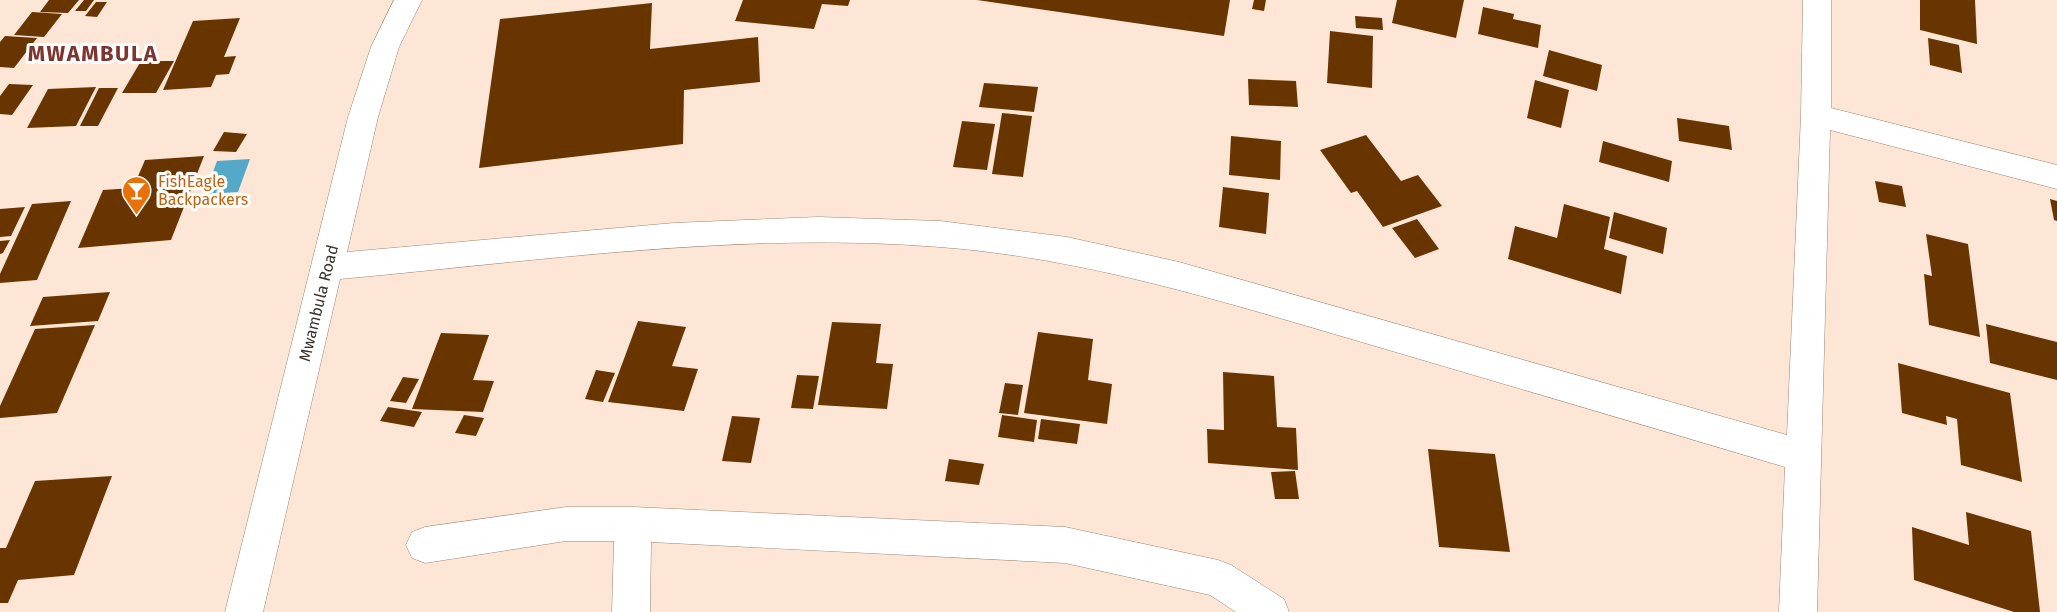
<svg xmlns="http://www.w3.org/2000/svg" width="2057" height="612" viewBox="0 0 2057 612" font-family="'Fira Sans',sans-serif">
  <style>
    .water { fill: #54a9c8 }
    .building { fill: #683500 }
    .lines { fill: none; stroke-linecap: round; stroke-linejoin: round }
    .minor-casing { stroke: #9a8576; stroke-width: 1 }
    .minor { fill: #fff; fill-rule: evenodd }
    .labels { text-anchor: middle; stroke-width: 6; stroke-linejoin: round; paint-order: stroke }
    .food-label { font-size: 16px; fill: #c56008; stroke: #fff; text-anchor: start }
    .street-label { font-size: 16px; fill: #3b322c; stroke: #fff }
    .district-label { font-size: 22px; font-weight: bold; letter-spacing: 1.5px; fill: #7d362f; stroke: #fff }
  </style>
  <rect width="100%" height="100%" fill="#fee6d6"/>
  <path class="water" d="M250,159l-12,33 -33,2 12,-33z"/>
  <path class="building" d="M49,0h30l-11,13 -28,-1z
    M84,0h10l-8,11h-11z
    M743,0h107l-2,6 -26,-2 -8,25 -79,-8z
    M977,0h253l-6,36z
    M1254,0h12l-2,11 -12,-2z
    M1397,0h67l-8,38 -64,-15z
    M1920,0h55l2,44 -57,-14z
    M96,2h11l-10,15 -12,-1z
    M652,3l-2,46 108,-12 2,45 -76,8 -1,54 -204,24 21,-149z
    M1483,7l31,7 -1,5 28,6 -3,23 -60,-14z
    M32,12l30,2 -18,23 -30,-2z
    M1355,16l27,2 1,12 -27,-2z
    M240,18l-16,39 12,-1 -7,18 -13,1 -5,12 -48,3 30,-69z
    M1330,31l43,5 -1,52 -45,-5z
    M5,36l32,2 -23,30 -14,-1v-25z
    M1928,38l31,7 3,28 -32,-8z
    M1549,50l53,15 -5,26 -54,-15z
    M141,61h33l-18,32h-34z
    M1248,79l48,2 2,26 -49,-2z
    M1535,80l34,10 -8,38 -34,-10z
    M984,83l54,4 -4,25 -55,-5z
    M9,84l24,1 -21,30 -12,-1v-18z
    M96,87l-20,39 -49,2 21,-39z
    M99,88h19l-20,38h-18z
    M1002,113l30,3 -9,61 -31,-3z
    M1677,118l52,8 3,24 -53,-9z
    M962,121l33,3 -8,46 -34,-3z
    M224,132l23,2 -11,18 -23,-1z
    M1366,135l35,46 17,-6 24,31 -59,21 -26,-36 -6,2 -31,-43z
    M1231,136l50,5 -1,39 -51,-5z
    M1603,141l69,20 -3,21 -70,-20z
    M204,156l-33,84 -93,8 25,-58 30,-2 12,-28z
    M1875,181l27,5 4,21 -27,-5z
    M1223,187l46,6 -3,41 -47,-7z
    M2050,199l7,2v20l-3,-1z
    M71,201l-34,79 -37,3v-9l32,-70z
    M1564,204l46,13 -6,32 23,7 -6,38 -113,-35 7,-33 42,12z
    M25,207l-14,29 -11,1v-28z
    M1614,212l53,16 -4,26 -54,-16z
    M1417,219l22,30 -24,9 -23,-30z
    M1926,234l42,10 12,93 -51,-12 -5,-51 8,2z
    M10,240l-7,13 -3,1v-13z
    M110,292l-12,29 -68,5 13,-29z
    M638,321l48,6 -14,39 26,3 -14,42 -76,-9z
    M832,322l49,2 -5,39 17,1 -6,45 -69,-4z
    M1986,324l71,18v38l-67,-17z
    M95,325l-38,88 -57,5v-12l35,-77z
    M1038,332l55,7 -5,41 24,4 -5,40 -83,-11z
    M441,333l48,2 -16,45 21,1 -11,31 -71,-3z
    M1898,363l112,30 12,89 -61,-17 -4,-46 -11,-3 1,9 -45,-12z
    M596,370l19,3 -12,29 -18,-3z
    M1223,372l51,4 3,51 19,1 2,42 -90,-7 -1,-34 17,1z
    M797,375l22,1 -6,33 -22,-1z
    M403,377l16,2 -13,24 -16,-2z
    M1005,383l18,2 -5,30 -19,-2z
    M388,407l34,5 -8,15 -34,-6z
    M464,415l20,3 -8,18 -21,-3z
    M1002,415l35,5 -3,22 -36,-5z
    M732,416l28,2 -9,45 -29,-2z
    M1041,419l39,5 -3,20 -39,-5z
    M1428,449l67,5 15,98 -71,-5z
    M949,459l35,5 -5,21 -34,-4z
    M1295,471l4,28h-24l-4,-27z
    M112,476l-38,99 -56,5 -10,23h-8v-55h6l29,-67z
    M1966,512l65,19 9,81h-26l-100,-32 -2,-53 57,18z"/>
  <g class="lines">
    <defs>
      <path id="minor" d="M394,0h28l-23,47 -21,70 -31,135 327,-29 144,-6 122,4 127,16 112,25 608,173 14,-320 2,-115h28v108l226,57v24l-227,-59 -13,482h-38l6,-145c-142,-42 -284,-84 -427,-126 -137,-40 -274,-83 -418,-94 -197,-16 -403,14 -600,32l-77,333h-38l123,-495 23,-70z
        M566,507h67l432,20 153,33 13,5 53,34 5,13h-53l-26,-17 -145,-32 -414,-21 -1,70h-38l2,-71h-48l-141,22 -13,-5 -6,-13 6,-13 13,-5z"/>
    </defs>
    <use href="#minor" class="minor-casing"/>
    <use href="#minor" class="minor"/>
  </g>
  <defs>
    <symbol id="bar-pin" viewBox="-11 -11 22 30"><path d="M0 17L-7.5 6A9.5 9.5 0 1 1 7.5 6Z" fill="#e8710a" stroke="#fff"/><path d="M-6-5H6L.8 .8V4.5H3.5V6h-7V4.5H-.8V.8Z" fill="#fff"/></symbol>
  </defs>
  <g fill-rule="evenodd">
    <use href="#bar-pin" x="120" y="174" width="33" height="45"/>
  </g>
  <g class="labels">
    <g class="food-label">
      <text x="158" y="187">FishEagle<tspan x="158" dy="18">Backpackers</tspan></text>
    </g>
    <g class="street-label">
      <text transform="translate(318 303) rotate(-76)" y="6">Mwambula Road</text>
    </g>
    <g class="district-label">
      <text x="93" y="61">MWAMBULA</text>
    </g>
  </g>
</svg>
